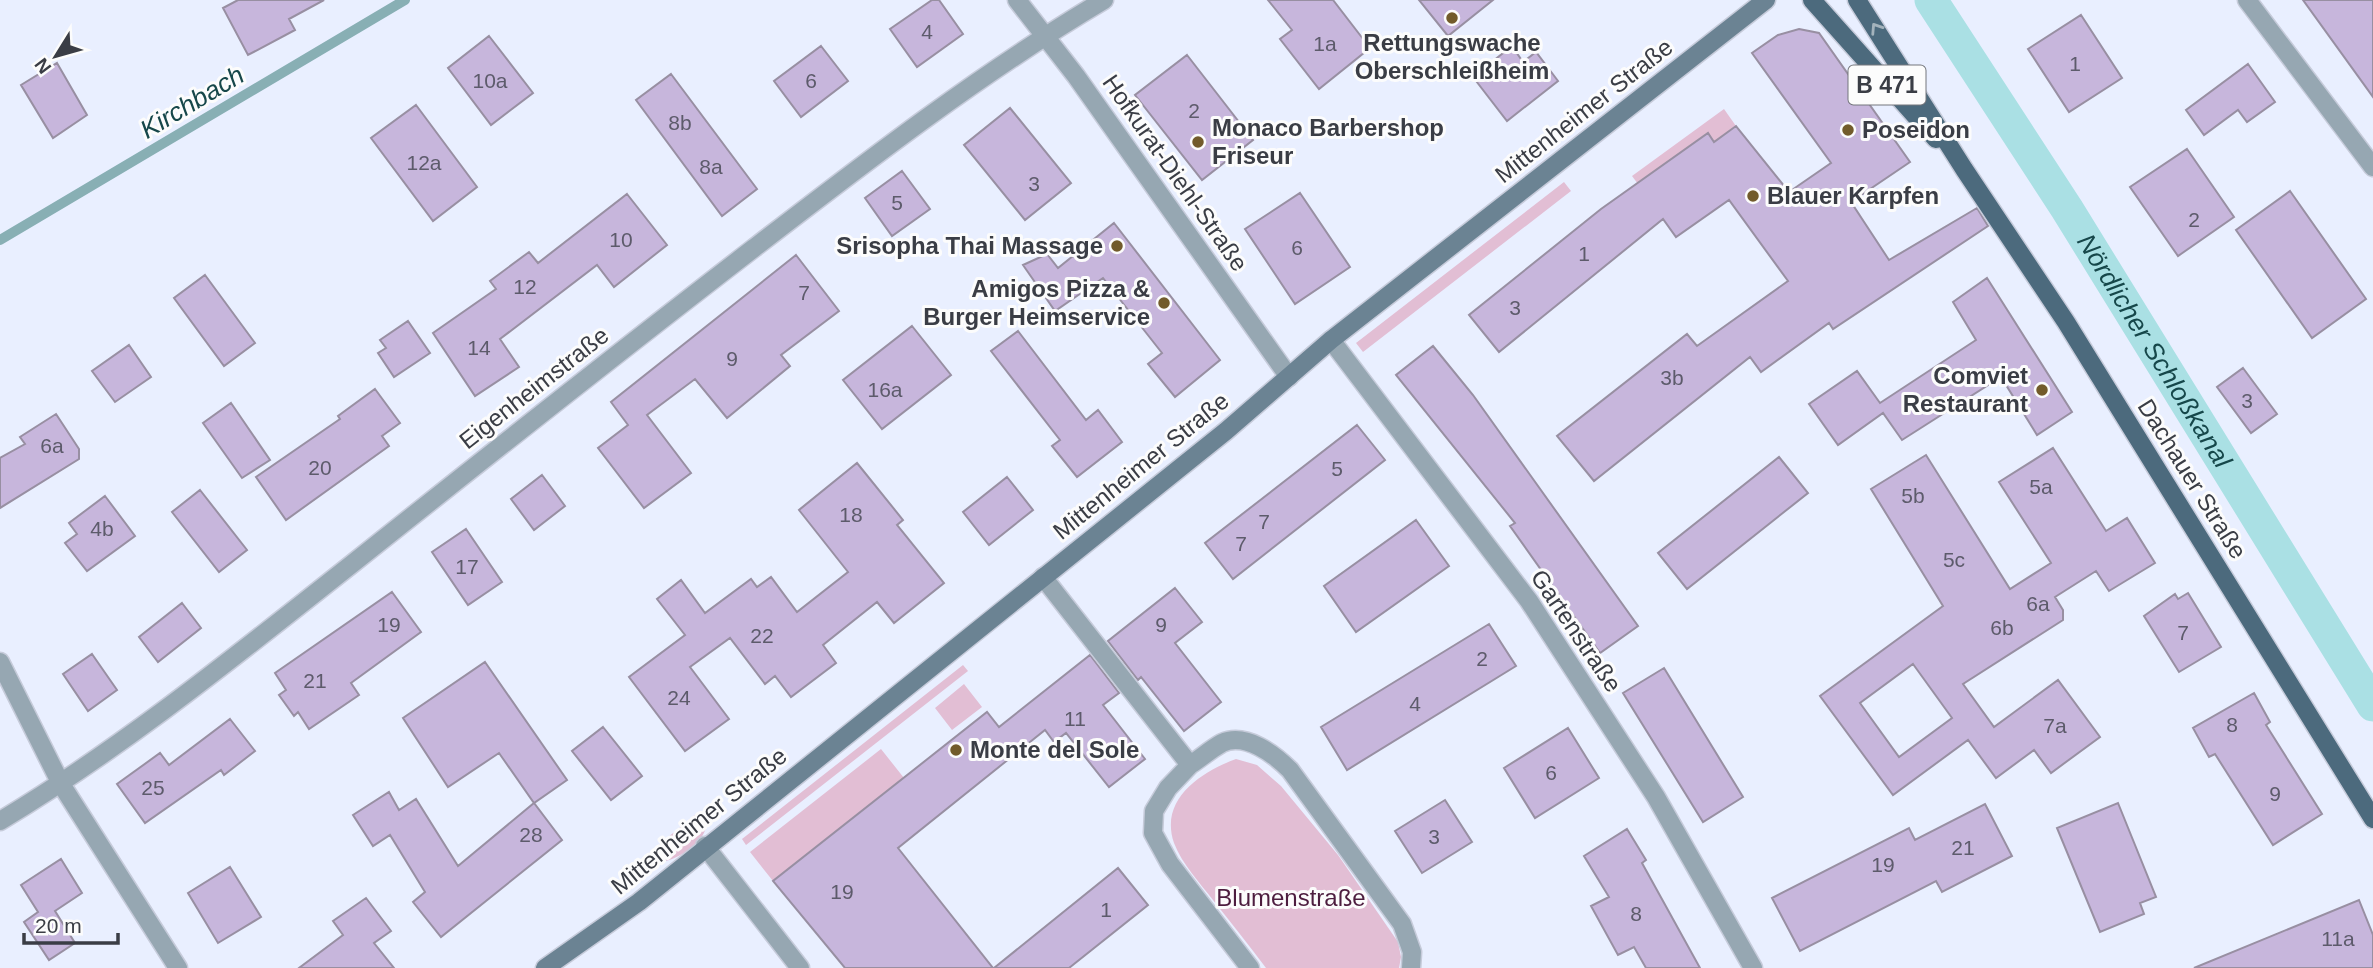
<svg xmlns="http://www.w3.org/2000/svg" width="2373" height="968" viewBox="0 0 2373 968" font-family="Helvetica,sans-serif">
  <style>
    .green { fill: #e2bed4 }
    .lines { fill: none; stroke-linecap: round; stroke-linejoin: round }
    .stream { stroke: #88afb4; stroke-width: 10 }
    .canal { stroke: #aae0e4; stroke-width: 33 }
    .building { fill: #c7b6dc; stroke: #988fa2; stroke-width: 2; fill-rule: evenodd }
    .street-casing { stroke: #c6cbda; stroke-width: 21 }
    .secondary-casing { stroke: #c6cbda; stroke-width: 21 }
    .primary-casing { stroke: #c6cbda; stroke-width: 21 }
    .street { stroke: #96a7b2; stroke-width: 18 }
    .secondary { stroke: #6b8393; stroke-width: 18 }
    .primary { stroke: #4c6a7d; stroke-width: 18 }
    .oneway { stroke: #a4b3bc }
    .poi-dot { fill: #725b2b; stroke: #fcfcfc; stroke-width: 2.5 }
    .labels { text-anchor: middle; stroke-width: 6; stroke-linejoin: round; paint-order: stroke }
    .number-label { font-size: 21px; fill: #5d5b6b }
    .shield { fill: #fcfcfc; stroke: #74767c; stroke-width: 2 }
    .shield-label { font-size: 23px; font-weight: bold; fill: #3a3d45 }
    .poi-label { font-size: 24px; font-weight: bold; fill: #3a3d45; stroke: #fcfcfc; text-anchor: start }
    .street-label { font-size: 24px; fill: #3a3d45; stroke: #fcfcfc }
    .park-label { font-size: 24px; fill: #4d1d3f; stroke: #fcfcfc }
    .water-label { font-size: 26px; font-style: italic; fill: #16474a; stroke: #fcfcfc }
  </style>
  <rect width="100%" height="100%" fill="#e9efff"/>
  <path class="green" d="M1724,109l12,17 -22,16 -7,-9 -69,51 -6,-8z
    M1564,182l7,9 -208,161 -7,-9z
    M963,665l5,6 -222,174 -4,-6z
    M964,684l18,23 -30,23 -17,-22z
    M881,749l23,29 -131,103 -23,-29z
    M1236,759l21,6 24,21 57,69 60,87 3,15 -2,11h-133c-17,-23 -35,-45 -53,-68 -13,-17 -31,-36 -39,-57 -15,-44 27,-71 62,-84z
    M697,813l9,14c-3,17 -32,36 -50,35l-8,-8z"/>
  <g class="lines">
    <path class="stream" d="M0,240l405,-240"/>
    <path class="canal" id="s1" d="M1931,0l136,209 306,496"/>
  </g>
  <path class="building" d="M238,0h86l-35,19 6,11 -47,25 -25,-47z
    M932,0h7l24,34 -46,33 -27,-38z
    M1268,0h65l37,48 -51,41 -39,-50 12,-9z
    M1419,0h74l-45,36z
    M2303,0h70v97z
    M2081,15l41,63 -53,34 -41,-63z
    M1799,29l20,4 91,129 -59,40 38,58 88,-52 11,18 -155,103 -4,-6 -68,49 -11,-15 -156,124 -37,-45 130,-102 10,12 91,-65 -59,-81 -53,37 -13,-18 -164,133 -30,-37 132,-106 107,-76 6,9 22,-16 53,66 42,-29 -79,-110 26,-18z
    M489,36l44,57 -42,32 -43,-57z
    M821,46l27,35 -47,36 -27,-36z
    M1512,46l11,16 13,-10 22,29 -51,40 -34,-44z
    M1187,55l66,85 -51,40 -67,-85z
    M57,63l30,52 -34,23 -32,-53z
    M2248,64l27,38 -28,20 -9,-12 -34,25 -18,-25z
    M671,74l86,115 -35,27 -86,-116z
    M416,105l61,82 -44,34 -62,-83z
    M1010,108l61,75 -46,37 -61,-75z
    M2187,149l47,68 -56,39 -48,-69z
    M902,171l28,38 -38,27 -27,-38z
    M2290,191l76,108 -54,39 -76,-108z
    M1300,193l50,74 -55,37 -50,-75z
    M627,194l40,51 -53,42 -17,-22 -97,74 19,28 -44,29 -42,-63 63,-44 -6,-8 39,-29 9,11z
    M1114,223l106,137 -45,37 -27,-33 14,-11 -59,-75 -48,33 -32,-46 24,-11 11,14z
    M796,255l43,56 -58,44 9,11 -63,52 -32,-39 -48,36 44,58 -47,35 -46,-60 30,-23 -17,-23z
    M205,275l50,68 -31,23 -50,-68z
    M1987,278l85,134 -35,23 -36,-58 -99,63 -19,-27 -45,32 -29,-41 48,-33 23,32 96,-63 -23,-38z
    M408,321l22,32 -36,24 -16,-24 8,-5 -6,-8z
    M912,326l39,49 -69,54 -39,-49z
    M1018,331l68,89 12,-10 24,32 -45,35 -25,-31 8,-6 -69,-89z
    M129,345l22,32 -36,25 -23,-31z
    M1433,346l40,49 165,231 -38,27 -90,-127 5,-3 -119,-148z
    M2243,368l34,46 -26,19 -34,-46z
    M375,389l25,34 -18,13 7,10 -103,74 -30,-43 84,-58 -2,-3z
    M231,403l39,57 -28,18 -39,-55z
    M56,414l23,35v10l-79,49v-50l25,-14 -5,-7z
    M1357,425l28,35 -152,119 -28,-36z
    M2053,448l53,83 21,-13 28,45 -46,28 -13,-20 -41,26 8,13v10l-100,64 31,43 64,-47 42,57 -49,36 -17,-23 -38,28 -28,-38 -75,55 -73,-99 123,-90 -72,-117 55,-34 84,134 41,-26 -52,-81zM1913,664l39,54 -53,39 -39,-54z
    M1779,457l29,36 -121,96 -29,-36z
    M857,463l46,57 -6,5 47,58 -50,40 -17,-21 -54,43 13,18 -45,34 -16,-21 -10,8 -35,-46 -40,29 39,52 -44,32 -56,-74 56,-42 -28,-36 24,-19 24,33 46,-34 6,8 14,-10 26,35 51,-40 -49,-62z
    M542,475l23,31 -31,24 -23,-31z
    M1007,477l26,33 -44,35 -26,-33z
    M200,490l47,60 -28,22 -47,-60z
    M105,496l30,40 -48,35 -22,-28 12,-9 -8,-11z
    M1416,520l33,46 -93,66 -32,-46z
    M466,529l36,53 -34,23 -36,-53z
    M1175,588l27,34 -27,21 46,59 -37,29 -43,-54 -3,3 -30,-39z
    M392,592l29,40 -70,51 8,12 -50,34 -11,-17 -4,4 -15,-21 7,-5 -11,-17z
    M2188,593l33,54 -42,25 -35,-56 31,-22 3,5z
    M182,603l19,25 -43,34 -19,-25z
    M1489,624l27,42 -169,104 -26,-43z
    M92,654l25,36 -29,21 -25,-37z
    M1090,655l29,38 -16,12 42,54 -36,28 -43,-54 -12,9 -9,-12 -147,118 95,120h-148l-72,-87 214,-169 12,15z
    M485,662l82,118 -33,23 -35,-50 -51,34 -45,-69z
    M1664,668l79,129 -40,25 -80,-129z
    M2254,693l16,29 -4,3 56,89 -49,31 -58,-91 -6,3 -16,-29z
    M230,719l25,32 -31,24 -3,-5 -76,53 -28,-39 43,-31 9,12z
    M603,727l39,49 -31,24 -39,-49z
    M1568,728l31,50 -64,40 -31,-50z
    M389,792l10,18 17,-11 42,67 76,-63 28,37 -121,97 -28,-35 12,-10 -35,-57 -17,11 -20,-31z
    M1445,800l27,42 -50,31 -27,-42z
    M2118,803l38,94 -16,6 4,11 -44,18 -43,-104z
    M1985,804l27,52 -70,36 -6,-11 -136,70 -28,-53 137,-70 6,12z
    M1627,829l19,31 -4,3 58,105h-54l-12,-21 -16,8 -27,-49 18,-9 -25,-41z
    M61,859l21,34 -27,18 20,32 -26,17 -25,-38 14,-10 -17,-27z
    M230,867l31,50 -43,26 -30,-50z
    M1118,868l30,37 -79,63h-75z
    M366,898l25,33 -17,12 20,25h-95l44,-33 -10,-14z
    M2359,900l14,35v33h-179z"/>
  <g class="lines">
    <defs>
      <path id="street" d="M1017,0l59,76 213,301
        M2247,0l126,167
        M1331,340l198,261 127,196 97,171
        M1043,577l147,188c11,-7 21,-16 32,-22 24,-11 53,12 68,27l112,154 10,28 -1,16
        M0,662l61,122 117,184
        M1190,765l-22,23 -14,23 -1,22 17,31 80,104
        M0,821c125,-75 238,-167 352,-257 133,-106 267,-212 402,-316 113,-87 227,-175 350,-248
        M705,846l95,122"/>
      <path id="secondary" d="M545,968l94,-66 587,-471 105,-91 435,-340"/>
      <path id="primary" d="M1812,0l124,139
        M1857,0l107,169 102,153 307,497"/>
    </defs>
    <use href="#street" class="street-casing"/>
    <use href="#secondary" class="secondary-casing"/>
    <use href="#primary" class="primary-casing"/>
    <use href="#street" class="street"/>
    <use href="#secondary" class="secondary"/>
    <use href="#primary" class="primary"/>
  </g>
  <defs><path id="oneway-chevron" d="M-2-3.5L2.5 0L-2 3.5" fill="none" stroke-width="1.6" stroke-linecap="round" stroke-linejoin="round" transform="scale(1.75)"/></defs>
  <use class="oneway" href="#oneway-chevron" transform="translate(1876 28) rotate(-123)"/>
  <g class="poi-dot">
    <circle cx="1452" cy="18" r="7"/>
    <circle cx="1848" cy="130" r="7"/>
    <circle cx="1198" cy="142" r="7"/>
    <circle cx="1753" cy="196" r="7"/>
    <circle cx="1117" cy="246" r="7"/>
    <circle cx="1164" cy="303" r="7"/>
    <circle cx="2042" cy="390" r="7"/>
    <circle cx="956" cy="750" r="7"/>
  </g>
  <g class="labels">
    <g class="number-label">
      <text x="927" y="39">4</text>
      <text x="1325" y="51">1a</text>
      <text x="2075" y="71">1</text>
      <text x="490" y="88">10a</text>
      <text x="811" y="88">6</text>
      <text x="1194" y="118">2</text>
      <text x="680" y="130">8b</text>
      <text x="424" y="170">12a</text>
      <text x="711" y="174">8a</text>
      <text x="1034" y="191">3</text>
      <text x="897" y="210">5</text>
      <text x="2194" y="227">2</text>
      <text x="621" y="247">10</text>
      <text x="1297" y="255">6</text>
      <text x="1584" y="261">1</text>
      <text x="525" y="294">12</text>
      <text x="804" y="300">7</text>
      <text x="1515" y="315">3</text>
      <text x="479" y="355">14</text>
      <text x="732" y="366">9</text>
      <text x="1672" y="385">3b</text>
      <text x="885" y="397">16a</text>
      <text x="2247" y="408">3</text>
      <text x="52" y="453">6a</text>
      <text x="320" y="475">20</text>
      <text x="1337" y="476">5</text>
      <text x="2041" y="494">5a</text>
      <text x="1913" y="503">5b</text>
      <text x="851" y="522">18</text>
      <text x="1264" y="529">7</text>
      <text x="102" y="536">4b</text>
      <text x="1241" y="551">7</text>
      <text x="1954" y="567">5c</text>
      <text x="467" y="574">17</text>
      <text x="2038" y="611">6a</text>
      <text x="389" y="632">19</text>
      <text x="1161" y="632">9</text>
      <text x="2002" y="635">6b</text>
      <text x="2183" y="640">7</text>
      <text x="762" y="643">22</text>
      <text x="1482" y="666">2</text>
      <text x="315" y="688">21</text>
      <text x="679" y="705">24</text>
      <text x="1415" y="711">4</text>
      <text x="1075" y="726">11</text>
      <text x="2232" y="732">8</text>
      <text x="2055" y="733">7a</text>
      <text x="1551" y="780">6</text>
      <text x="153" y="795">25</text>
      <text x="2275" y="801">9</text>
      <text x="531" y="842">28</text>
      <text x="1434" y="844">3</text>
      <text x="1963" y="855">21</text>
      <text x="1883" y="872">19</text>
      <text x="842" y="899">19</text>
      <text x="1106" y="917">1</text>
      <text x="1636" y="921">8</text>
      <text x="2338" y="946">11a</text>
    </g>
    <rect class="shield" x="1848.5" y="65.5" width="77" height="39" rx="5"/>
    <g class="shield-label">
      <text x="1887" y="93">B 471</text>
    </g>
    <g class="poi-label">
      <text x="1452" y="51" text-anchor="middle">Rettungswache<tspan x="1452" dy="28">Oberschleißheim</tspan></text>
      <text x="1212" y="136">Monaco Barbershop<tspan x="1212" dy="28">Friseur</tspan></text>
      <text x="1862" y="138">Poseidon</text>
      <text x="1767" y="204">Blauer Karpfen</text>
      <text x="1103" y="254" text-anchor="end">Srisopha Thai Massage</text>
      <text x="1150" y="297" text-anchor="end">Amigos Pizza &amp;<tspan x="1150" dy="28">Burger Heimservice</tspan></text>
      <text x="2028" y="384" text-anchor="end">Comviet<tspan x="2028" dy="28">Restaurant</tspan></text>
      <text x="970" y="758">Monte del Sole</text>
    </g>
    <g class="street-label">
      <text transform="translate(1584 111) rotate(-38)" y="8">Mittenheimer Straße</text>
      <text transform="translate(1175 173) rotate(55)" y="8">Hofkurat-Diehl-Straße</text>
      <text transform="translate(534 388) rotate(-38)" y="8">Eigenheimstraße</text>
      <text transform="translate(1141 466) rotate(-39)" y="8">Mittenheimer Straße</text>
      <text transform="translate(2192 479) rotate(58)" y="8">Dachauer Straße</text>
      <text transform="translate(1576 631) rotate(56)" y="8">Gartenstraße</text>
      <text transform="translate(699 821) rotate(-39)" y="8">Mittenheimer Straße</text>
    </g>
    <g class="park-label">
      <text x="1291" y="906">Blumenstraße</text>
    </g>
    <g class="water-label">
      <text transform="translate(192 102) rotate(-31)" y="9">Kirchbach</text>
      <text dy="9" stroke="none"><textPath href="#s1" startOffset="416">Nördlicher Schloßkanal</textPath></text>
    </g>
  </g>
  <g transform="translate(56 56) rotate(233)" stroke="#fcfcfc" stroke-width="5" paint-order="stroke">
  <path d="M0-5L12 26L0 18L-12 26Z" fill="#3a3d45"/>
  <text y="-10" font-size="19" font-weight="bold" text-anchor="middle" fill="#3a3d45">N</text>
  </g>
  <path d="M24 933v10h94v-10" fill="none" stroke="#3a3d45" stroke-width="3.5"/>
  <text x="35" y="933" font-size="21" fill="#3a3d45" stroke="#fcfcfc" stroke-width="5" paint-order="stroke">20 m</text>
</svg>
